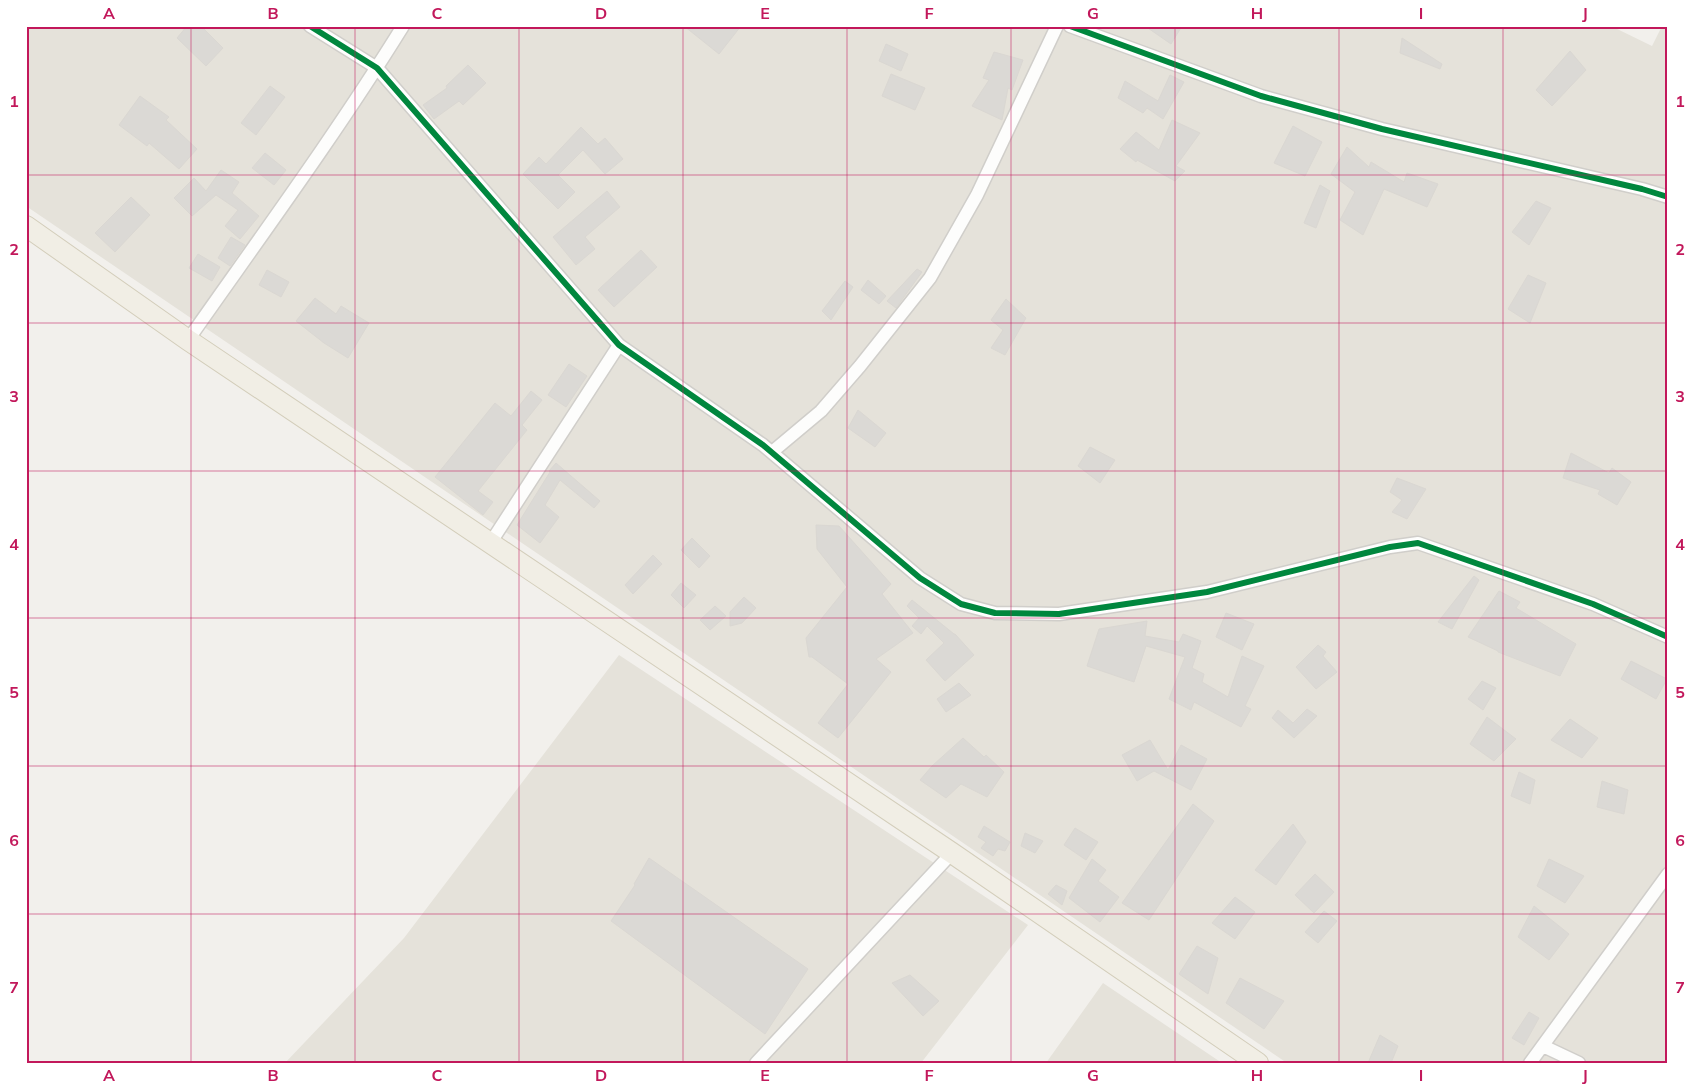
<svg xmlns="http://www.w3.org/2000/svg" width="1694" height="1089" viewBox="0 0 1694 1089" font-family="Mulish,sans-serif">
  <style>
    .residential { fill: #e5e2da }
    .building { fill: #dbd9d5; stroke: #dad7d2 }
    .lines { fill: none; stroke-linecap: round; stroke-linejoin: round }
    .minor-casing { stroke: #d0ceca; stroke-width: 15 }
    .primary-casing { stroke: #d3cdba; stroke-width: 22 }
    .minor { stroke: #fdfdfc; stroke-width: 12 }
    .primary { stroke: #f1eee5; stroke-width: 20 }
    .cycleway-casing { stroke: #fff; stroke-width: 9 }
    .cycleway { stroke: #00873e; stroke-width: 6 }
    .grid { fill: none; stroke: #c2185b; stroke-width: 1; stroke-opacity: 0.55 }
    .neatline { fill: none; stroke: #c2185b; stroke-width: 2 }
    .grid-label { font-size: 16px; text-anchor: middle; font-weight: bold; fill: #c2185b }
  </style>
  <rect width="100%" height="100%" fill="#f2f0ec"/>
  <path class="residential" d="M26,26h1585l41,20 10,-20h6v1037h-381l-1261,-857z
    M619,655l409,270 -107,138h-636l119,-125z
    M1103,983l119,80h-176z"/>
  <path class="building" d="M187,26h14l22,22 -17,18 -29,-28z
    M684,26h57l-22,28z
    M1145,26h37l-11,18z
    M1402,38l40,26 -2,5 -40,-16z
    M886,44l22,10 -7,17 -22,-10z
    M1570,51l16,19 -34,36 -16,-16z
    M994,52l29,8 -11,30 -4,-2 -6,32 -30,-14 17,-26 -6,-2z
    M468,65l18,18 -23,22 -4,-4 -25,18 -11,-14 24,-17 -1,-2z
    M891,74l34,14 -10,22 -33,-14z
    M1170,75l14,7 -21,37 -16,-11 -4,5 -25,-15 7,-17 33,20z
    M270,86l15,11 -29,38 -15,-12z
    M140,96l29,21 -3,3 31,29 -18,20 -30,-26 -2,3 -28,-21z
    M1172,120l28,13 -24,33 9,5 -10,10 -38,-21 -1,2 -16,-13 16,-17 23,18z
    M1293,126l29,16 -17,34 -31,-13z
    M581,127l17,17 7,-6 18,21 -18,15 -22,-24 -25,25 17,17 -17,17 -35,-35 16,-17 7,7z
    M1347,147l22,20 2,-5 33,20 3,-9 31,11 -11,23 -43,-18 -21,46 -23,-15 15,-28 -24,-18z
    M265,153l21,17 -12,15 -22,-17z
    M221,170l18,12 -7,11 27,23 -19,23 -15,-13 13,-16 -22,-15 -24,21 -18,-18 20,-20 12,13z
    M1320,185l10,6 -14,37 -12,-5z
    M607,191l13,16 -35,30 10,12 -19,16 -23,-28z
    M131,197l19,18 -35,37 -20,-19z
    M1536,201l15,7 -22,37 -17,-13z
    M231,237l14,8 -15,21 -12,-8z
    M641,250l16,17 -43,40 -16,-17z
    M198,254l22,13 -8,14 -23,-13z
    M917,269l5,3 -26,36 -9,-7z
    M267,270l22,12 -8,15 -22,-12z
    M1528,275l18,8 -16,40 -22,-14z
    M868,280l18,16 -7,8 -18,-14z
    M845,281l8,6 -22,33 -9,-9z
    M315,298l21,16 5,-8 28,17 -21,35 -24,-15 -28,-22z
    M1006,299l20,19 -21,37 -14,-7 12,-18 -12,-10z
    M569,364l18,12 -21,31 -18,-12z
    M531,391l11,9 -20,25 5,5 -49,61 15,11 -10,13 -48,-38 60,-74 16,13z
    M858,410l28,23 -11,14 -27,-19z
    M1090,447l25,13 -15,23 -22,-17z
    M1571,453l38,20 3,-5 19,14 -14,23 -19,-11 2,-4 -37,-12z
    M556,463l44,38 -6,7 -34,-28 -15,25 14,12 -19,26 -23,-18 33,-53 -1,-1z
    M1397,478l29,11 -19,30 -15,-7 10,-12 -12,-8z
    M816,525l23,1 52,58 -9,10 31,39 -37,26 15,13 -53,66 -20,-15 30,-39 -36,-27h-3l-3,-19 41,-51 -30,-38z
    M692,538l18,18 -11,12 -18,-18z
    M653,555l9,9 -29,30 -8,-9z
    M1474,576l5,4 -27,49 -14,-7z
    M681,583l15,12 -12,13 -13,-13z
    M1499,591l21,11 -4,6 60,36 -16,32 -62,-24v-1l-30,-14z
    M744,597l12,11 -14,15 -12,3v-14z
    M912,600l42,34h1l19,21 -29,26 -19,-21 18,-17 -17,-17 -6,8 -9,-8 7,-8 -12,-12z
    M715,606l11,10 -16,14 -10,-10z
    M1226,613l28,11 -12,26 -26,-13z
    M1147,621l-2,15 34,6 4,-8 18,7 -9,27 12,6 -2,8 26,15 14,-41 22,10 -19,40 6,3 -10,18 -47,-25 -3,8 -22,-11 16,-42 -39,-11 -12,36 -47,-16 12,-37z
    M1318,645l8,7 -3,4 14,16 -21,17 -20,-22z
    M1631,661l36,18 -11,20 -35,-20z
    M1482,681l14,7 -13,22 -15,-11z
    M959,683l12,12 -25,17 -9,-13z
    M1307,709l10,7 -23,22 -22,-20 6,-8 15,13z
    M1487,717l29,22 -22,22 -24,-17z
    M1570,719l28,19 -16,20 -31,-18z
    M963,738l21,19 2,-2 18,17 -17,25 -26,-13 -15,14 -26,-18 12,-14z
    M1150,740l18,30 13,-25 26,14 -16,31 -37,-19 -17,10 -15,-26z
    M1519,772l16,8 -5,24 -19,-8z
    M1602,781l26,9 -4,24 -27,-7z
    M1193,804l21,17 -65,99 -27,-17z
    M1293,824l13,18 -30,43 -21,-15z
    M984,826l26,16 -5,9 -7,-2 -5,7 -12,-8 5,-6 -8,-5z
    M1075,828l23,14 -12,18 -22,-15z
    M1025,833l18,8 -8,12 -14,-7z
    M649,858l159,111 -43,65 -154,-113 24,-36 -1,-1z
    M1092,859l14,11 -8,11 21,16 -19,25 -31,-24z
    M1549,859l35,17 -19,27 -28,-17z
    M1315,874l19,18 -20,21 -19,-18z
    M1056,885l11,6 -5,14 -14,-11z
    M1235,897l20,15 -20,27 -23,-16z
    M1534,906l35,28 -20,26 -31,-23z
    M1324,911l13,10 -19,22 -13,-11z
    M1197,946l21,12 -10,36 -29,-20z
    M910,975l29,26 -16,15 -31,-33z
    M1240,978l44,23 -20,28 -38,-26z
    M1529,1012l10,6 -15,27 -12,-7z
    M1380,1035l18,11 -7,17h-23z"/>
  <g class="lines">
    <defs>
      <path id="minor" d="M310,26l67,42 242,277 144,100 157,133 41,26 34,9 64,1 148,-22 183,-45 28,-4 175,61 75,33
        M1070,26l191,70 121,33 260,60 26,8
        M188,340c73,-104 148,-206 215,-314
        M772,452l49,-41 39,-45 70,-88 47,-83 80,-169
        M491,542l128,-197
        M1543,1046l36,17
        M756,1063l196,-210
        M1530,1063l138,-189"/>
      <path id="primary" d="M26,226l162,114 764,513 306,210"/>
    </defs>
    <use href="#minor" class="minor-casing"/>
    <use href="#primary" class="primary-casing"/>
    <use href="#minor" class="minor"/>
    <use href="#primary" class="primary"/>
    <defs>
      <path id="cycleway" d="M310,26l67,42 242,277 144,100 157,133 41,26 34,9 64,1 148,-22 183,-45 28,-4 175,61 75,33
        M1070,26l191,70 121,33 260,60 26,8"/>
    </defs>
    <use href="#cycleway" class="cycleway-casing"/>
    <use href="#cycleway" class="cycleway"/>
  </g>
  <path class="grid" d="M191,26v1037M355,26v1037M519,26v1037M683,26v1037M847,26v1037M1011,26v1037M1175,26v1037M1339,26v1037M1503,26v1037M26,175h1642M26,323h1642M26,471h1642M26,618h1642M26,766h1642M26,914h1642"/>
  <rect width="1694" height="1089" fill="none" stroke="#ffffff" stroke-width="55"/>
  <rect x="28" y="28" width="1638" height="1034" class="neatline"/>
  <g class="grid-label">
    <text x="109" y="19">A</text>
    <text x="273" y="19">B</text>
    <text x="437" y="19">C</text>
    <text x="601" y="19">D</text>
    <text x="765" y="19">E</text>
    <text x="929" y="19">F</text>
    <text x="1093" y="19">G</text>
    <text x="1257" y="19">H</text>
    <text x="1421" y="19">I</text>
    <text x="1585" y="19">J</text>
    <text x="14" y="107">1</text>
    <text x="1680" y="107">1</text>
    <text x="14" y="255">2</text>
    <text x="1680" y="255">2</text>
    <text x="14" y="402">3</text>
    <text x="1680" y="402">3</text>
    <text x="14" y="550">4</text>
    <text x="1680" y="550">4</text>
    <text x="14" y="698">5</text>
    <text x="1680" y="698">5</text>
    <text x="14" y="846">6</text>
    <text x="1680" y="846">6</text>
    <text x="14" y="993">7</text>
    <text x="1680" y="993">7</text>
    <text x="109" y="1081">A</text>
    <text x="273" y="1081">B</text>
    <text x="437" y="1081">C</text>
    <text x="601" y="1081">D</text>
    <text x="765" y="1081">E</text>
    <text x="929" y="1081">F</text>
    <text x="1093" y="1081">G</text>
    <text x="1257" y="1081">H</text>
    <text x="1421" y="1081">I</text>
    <text x="1585" y="1081">J</text>
  </g>
</svg>
